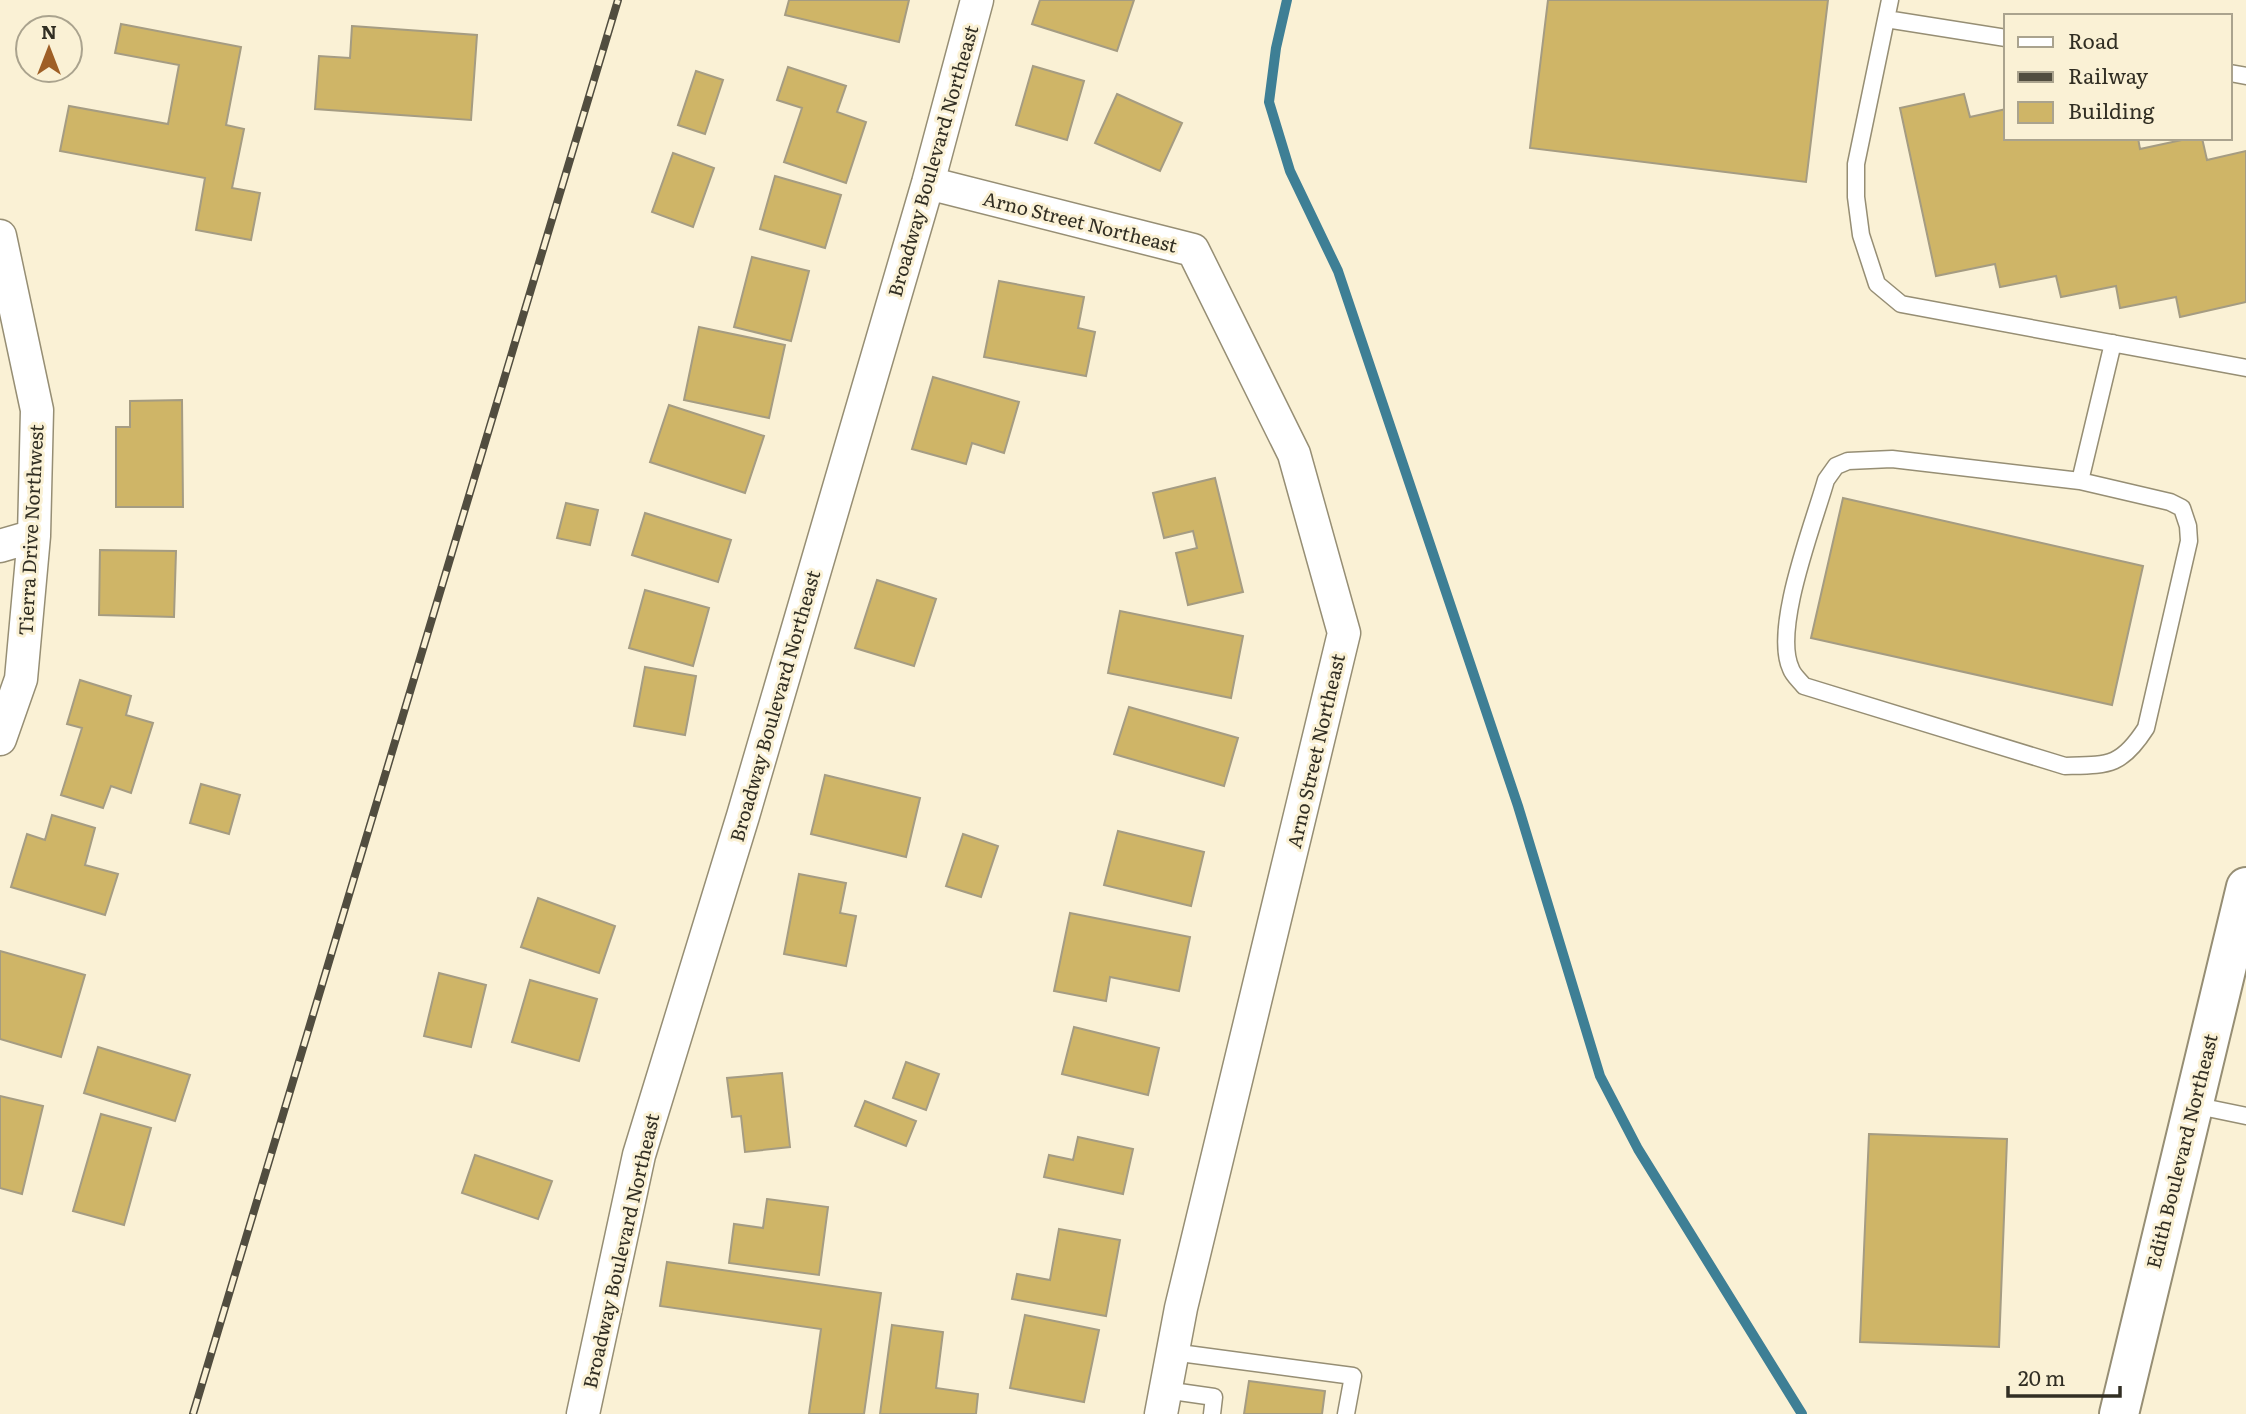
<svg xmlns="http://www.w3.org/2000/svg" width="2246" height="1414" viewBox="0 0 2246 1414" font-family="Literata,serif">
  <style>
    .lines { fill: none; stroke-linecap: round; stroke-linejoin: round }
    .stream { stroke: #3e7f95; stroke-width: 10 }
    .building { fill: #cfb567; stroke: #a59c82; stroke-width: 2 }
    .lane-casing { stroke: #968e74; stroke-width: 19 }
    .street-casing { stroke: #968e74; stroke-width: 35 }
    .secondary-casing { stroke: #968e74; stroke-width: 42 }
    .lane { stroke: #fff; stroke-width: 16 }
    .street { stroke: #fff; stroke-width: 32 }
    .secondary { stroke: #fff; stroke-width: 38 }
    .rail-casing { stroke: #514d3f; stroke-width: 8 }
    .rail { stroke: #faf1d5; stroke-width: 5; stroke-dasharray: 16; stroke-linecap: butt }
    .labels { text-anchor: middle; stroke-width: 6; stroke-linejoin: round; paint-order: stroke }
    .street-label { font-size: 19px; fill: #312e23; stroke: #faf1d5 }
  </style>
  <rect width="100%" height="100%" fill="#faf1d5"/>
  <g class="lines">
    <path class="stream" d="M1287,0l-11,48 -7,54 21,69 48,100 180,535 82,270 38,73 164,265"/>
  </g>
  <path class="building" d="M789,0h120l-10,42 -114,-27z
    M1040,0h94l-17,51 -85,-27z
    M1548,0h280l-22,182 -276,-34z
    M121,24l120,23 -15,78 18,4 -12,59 28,5 -9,47 -55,-10 9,-52 -145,-27 9,-45 99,18 11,-59 -64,-12z
    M352,26l125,9 -6,85 -156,-11 4,-53 31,2z
    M1033,66l51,15 -17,59 -51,-15z
    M788,67l58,19 -9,26 29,10 -20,61 -62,-21 18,-54 -25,-8z
    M696,71l27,9 -18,54 -27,-9z
    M1117,94l65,29 -22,48 -65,-28z
    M1964,94l6,23 36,-8v29h132l2,11 51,-11h11l5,22 39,-9v151l-66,15 -4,-20 -56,11 -4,-22 -55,11 -5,-21 -56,11 -5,-23 -59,12 -36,-168z
    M673,153l41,15 -21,59 -41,-15z
    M775,176l66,19 -16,53 -65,-19z
    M752,257l57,14 -18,70 -57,-14z
    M999,281l85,16 -6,31 17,4 -9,44 -102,-19z
    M699,327l86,18 -16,73 -85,-18z
    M933,377l86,25 -15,51 -32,-10 -6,21 -54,-15z
    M182,400l1,107h-67v-80h14v-26z
    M669,405l95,31 -19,57 -95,-31z
    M1215,478l28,114 -55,13 -12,-52 21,-5 -4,-17 -29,7 -11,-45z
    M1843,498l300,68 -31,139 -301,-67z
    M566,503l32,7 -8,35 -33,-7z
    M645,513l86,27 -13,42 -86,-27z
    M100,550l76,1 -2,66 -75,-2z
    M877,580l59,19 -22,67 -59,-18z
    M645,590l64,18 -16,58 -64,-18z
    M1120,611l123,25 -12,62 -123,-25z
    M645,667l51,9 -11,59 -51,-9z
    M80,680l51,16 -5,19 27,8 -22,70 -20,-7 -8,22 -42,-13 21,-67 -15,-4z
    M1129,707l109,31 -14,48 -110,-32z
    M825,775l95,23 -14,59 -95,-23z
    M201,784l39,11 -11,39 -39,-11z
    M52,815l43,13 -10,37 33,9 -13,41 -94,-28 16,-53 18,6z
    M1118,831l86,21 -13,54 -87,-21z
    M963,834l35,12 -17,51 -35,-11z
    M799,874l47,9 -6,30 16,3 -10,50 -62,-12z
    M538,898l77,28 -16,47 -78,-26z
    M1070,913l120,24 -11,54 -69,-14 -4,24 -52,-10z
    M0,951l85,24 -24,82 -61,-18z
    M439,973l47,12 -15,62 -47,-11z
    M530,980l67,19 -18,62 -67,-19z
    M1074,1027l85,21 -11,47 -86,-21z
    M98,1047l92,28 -15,46 -91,-28z
    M906,1062l33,12 -13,36 -33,-12z
    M782,1073l8,74 -45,5 -4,-36 -9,1 -5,-39z
    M0,1096l43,10 -21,88 -22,-6z
    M865,1101l51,20 -10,25 -51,-20z
    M101,1114l50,14 -27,97 -51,-14z
    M1869,1134l138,5 -8,208 -139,-5z
    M1078,1137l55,12 -10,45 -79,-17 5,-22 24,5z
    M475,1155l77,26 -14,38 -76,-26z
    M767,1199l61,8 -9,68 -90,-12 5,-39 29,4z
    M1059,1229l61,11 -14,76 -94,-17 5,-25 33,6z
    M667,1262l214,31 -17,121h-55l12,-85 -161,-23z
    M1025,1315l74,15 -15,72 -74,-14z
    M892,1325l51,7 -7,56 42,6 -2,20h-96z
    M1249,1381l76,10 -3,23h-78z"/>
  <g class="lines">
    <defs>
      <path id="lane" d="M1890,0l-34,164v33l5,38 16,49 24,20 345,64
        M1886,19l120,19
        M2230,73l16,3
        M2080,481l-188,-22 -44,2 -12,5 -10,14c-12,43 -54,149 -35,189 2,6 9,12 13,17l261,80c43,-1 56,1 81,-38l43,-187 -1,-15 -6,-18 -12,-6 -90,-21 33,-138
        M2193,1105l53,11
        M1172,1352l181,24 -7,38
        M1165,1390l49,7 -2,17"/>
      <path id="street" d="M928,183l265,67 101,204 50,179 -163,675 -20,106
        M0,236l37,174 -3,126 -13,143 -21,60
        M0,546l34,-10
        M583,1414l56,-259 104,-339 185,-633 49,-183"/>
      <path id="secondary" d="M2119,1414l127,-527"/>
    </defs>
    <use href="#lane" class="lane-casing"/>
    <use href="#street" class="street-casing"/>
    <use href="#secondary" class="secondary-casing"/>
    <use href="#lane" class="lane"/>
    <use href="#street" class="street"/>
    <use href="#secondary" class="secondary"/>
    <defs>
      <path id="rail" d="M193,1414l425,-1414"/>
    </defs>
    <use href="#rail" class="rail-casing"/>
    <use href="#rail" class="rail"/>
  </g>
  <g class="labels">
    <g class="street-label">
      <text transform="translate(933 161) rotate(-74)" y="7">Broadway Boulevard Northeast</text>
      <text transform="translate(1080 222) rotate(14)" y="7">Arno Street Northeast</text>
      <text transform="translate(31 530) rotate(-87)" y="7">Tierra Drive Northwest</text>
      <text transform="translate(775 706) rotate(-74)" y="7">Broadway Boulevard Northeast</text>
      <text transform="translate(1316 751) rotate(-77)" y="7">Arno Street Northeast</text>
      <text transform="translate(2182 1151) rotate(-76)" y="7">Edith Boulevard Northeast</text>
      <text transform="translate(621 1251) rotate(-77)" y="7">Broadway Boulevard Northeast</text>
    </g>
  </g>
  <rect x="2004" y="14" width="228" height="126" fill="#faf1d5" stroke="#aaa38e" stroke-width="2"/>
  <rect x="2018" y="37" width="35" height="10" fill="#ffffff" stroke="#aaa38e" stroke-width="2"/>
  <text x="2068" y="49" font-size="21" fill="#312e23">Road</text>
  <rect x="2018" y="72" width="35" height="10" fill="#514d3f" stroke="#aaa38e" stroke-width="2"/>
  <text x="2068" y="84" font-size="21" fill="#312e23">Railway</text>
  <rect x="2018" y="102" width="35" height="21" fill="#cfb567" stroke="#aaa38e" stroke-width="2"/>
  <text x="2068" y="119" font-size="21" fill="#312e23">Building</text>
  <g transform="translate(49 49)"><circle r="33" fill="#faf1d5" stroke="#aaa38e" stroke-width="2"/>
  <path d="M0-5L12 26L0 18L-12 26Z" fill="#9e5f26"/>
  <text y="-10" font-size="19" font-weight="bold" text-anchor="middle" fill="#312e23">N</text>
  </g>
  <path d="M2008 1386v10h112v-10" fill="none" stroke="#312e23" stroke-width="3.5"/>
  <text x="2018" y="1386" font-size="21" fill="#312e23" stroke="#faf1d5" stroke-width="5" paint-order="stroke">20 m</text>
</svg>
